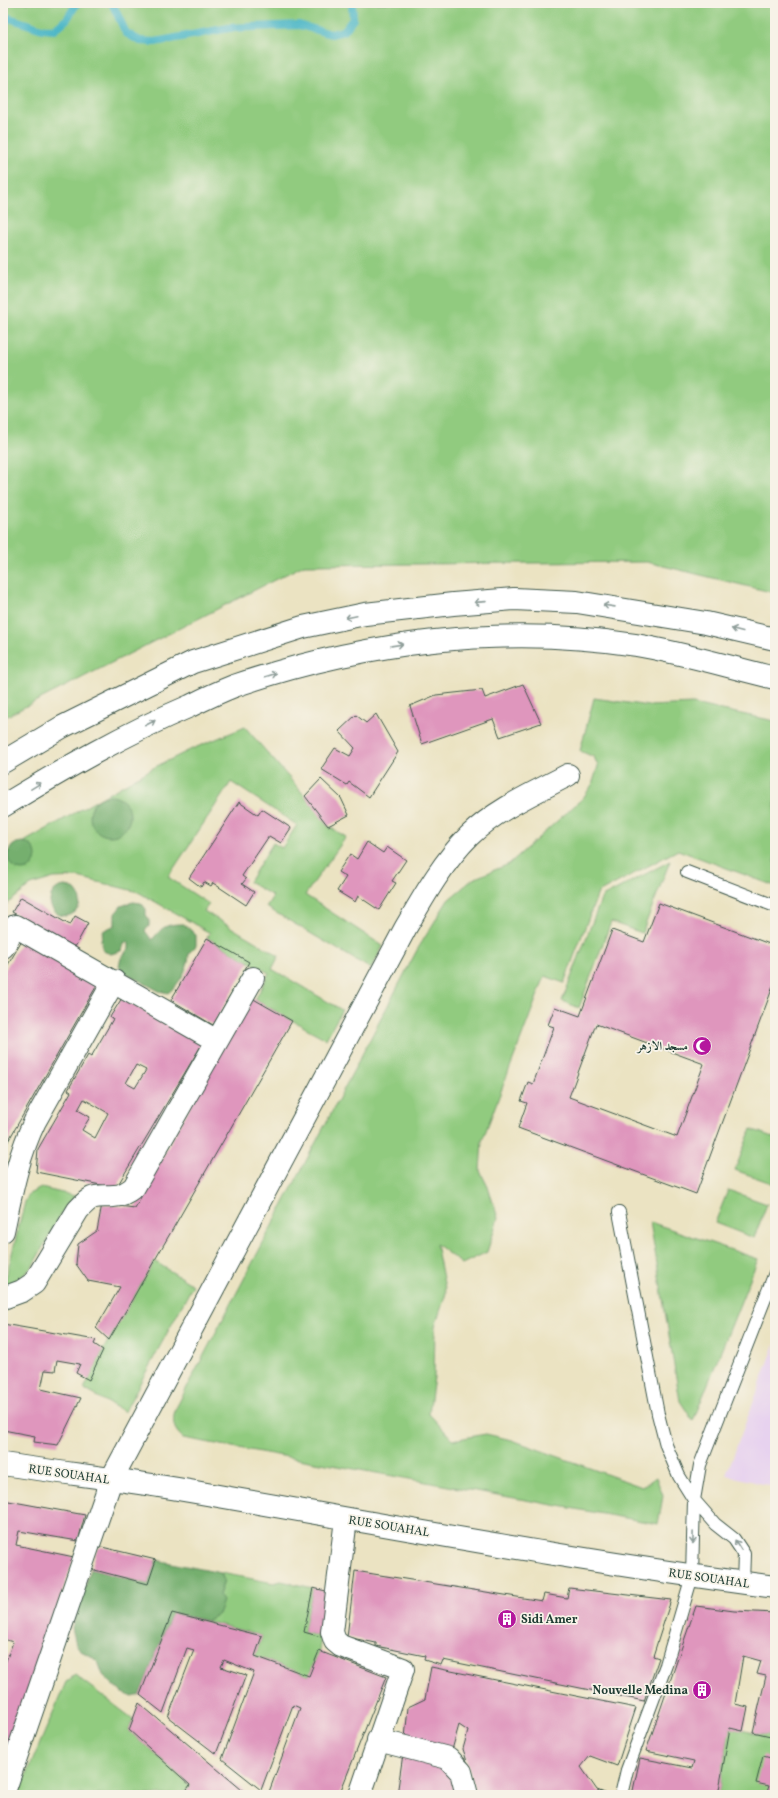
<svg xmlns="http://www.w3.org/2000/svg" width="778" height="1798" viewBox="0 0 778 1798" font-family="Vollkorn,Amiri,serif">
  <style>
    .built { fill: #e7d2ef }
    .green { fill: #91cb7f; stroke: #58845a }
    .forest { fill: #74af6e; stroke: #4a7651 }
    .lines { fill: none; stroke-linecap: round; stroke-linejoin: round }
    .stream { stroke: #49b6c6; stroke-width: 8 }
    .building { fill: #df96bd; fill-rule: evenodd }
    .lane-casing { stroke: #3e5649; stroke-width: 14 }
    .street-casing { stroke: #3e5649; stroke-width: 24 }
    .secondary-casing { stroke: #3e5649; stroke-width: 24 }
    .lane { stroke: #fff; stroke-width: 12 }
    .street { stroke: #fff; stroke-width: 22 }
    .secondary { stroke: #fff; stroke-width: 22 }
    .oneway { stroke: #8f9e9a }
    .labels { text-anchor: middle; stroke-width: 3.5; stroke-linejoin: round; paint-order: stroke }
    .poi-label { font-size: 12px; font-weight: bold; fill: #1f3d34; stroke: #f7f3e8; text-anchor: end }
    .street-label { font-size: 12px; fill: #1f3d34; stroke: #f7f3e8 }
  </style>
  <rect width="100%" height="100%" fill="#f7f3e8"/>
  <filter id="ink" filterUnits="userSpaceOnUse"><feTurbulence type="fractalNoise" baseFrequency=".025" numOctaves="2"/><feDisplacementMap in="SourceGraphic" scale="8" xChannelSelector="R" yChannelSelector="G"/><feConvolveMatrix kernelMatrix="1 2 1 2 8 2 1 2 1" color-interpolation-filters="sRGB"/></filter>
  <filter id="wash" filterUnits="userSpaceOnUse"><feTurbulence type="fractalNoise" baseFrequency=".012" numOctaves="4" result="noise"/><feDisplacementMap in="SourceGraphic" scale="16" xChannelSelector="R" yChannelSelector="G"/><feGaussianBlur stdDeviation="0.9" result="paint"/><feColorMatrix in="noise" values="0 0 0 0 0 0 0 0 0 0 0 0 0 0 0 0 0 1.4 0 .05"/><feComposite in="paint" operator="in"/></filter>
  <g filter="url(#wash)">
    <rect width="100%" height="100%" fill="#ebe3c2"/>
    <path class="built" d="M775,1344v143l-49,-12z"/>
    <path class="green" d="M3,3h772v590l-128,-31 -343,3 -301,153z
      M594,698l55,8 44,-2 82,17v165l-97,-36 -80,43 -34,90 -19,-7 -63,165 -2,30 8,16 10,31 -11,34 -25,12 -26,-20 10,49 -11,34 -1,50 -5,37 24,26 33,-6 26,6 130,47 14,-10 7,19 -5,28 -475,-86c-10,-9 -11,-15 -8,-28l242,-460 31,-50 25,-21 36,-15 74,-66 9,-13 6,-19 -4,-9 -14,-6z
      M245,727l60,69 23,30 18,11 -41,58 78,51 -12,23 -105,-62 7,-11 -24,-14 24,-39 9,5 15,-23 -66,-43 -63,95 41,27 -5,7 75,45 -7,13 70,41 -16,29 -71,-39 14,-27 -62,-35 3,-5 -72,-41 -60,-15 -24,1 -23,7 -25,20 -3,-2v-49l152,-87 37,-18z
      M670,861l-28,72 -31,-11 -32,86 -17,-7 40,-104z
      M751,1129l24,9 -1,46 -39,-14z
      M41,1188l34,8 -10,11 -33,60c-9,9 -16,14 -28,18l21,-83 4,-8z
      M728,1190l39,14 -13,34 -39,-15z
      M650,1222l108,37 -65,162 -13,-20z
      M154,1261l39,24 -68,126h-2l-39,-22 19,-39z
      M221,1573l53,10 7,-2 32,7 -9,44 17,5 -2,14 -10,25 -54,-20 7,-20 -56,-15 12,-7 1,-19 5,-14z
      M75,1675l58,44 -4,11 61,55 -7,10h-165l48,-113z
      M730,1728l45,9v58h-57z"/>
    <path class="forest" d="M90 816a20 20 0 1 1 40 0a20 20 0 1 1-40 0Z
      M8 856a14 14 0 1 1 28 0a14 14 0 1 1-28 0Z
      M50 901a15 15 0 1 1 30 0a15 15 0 1 1-30 0Z
      M133,902l8,1 5,6v6l3,4v7l-4,5 7,9c11,-14 14,-16 32,-16l12,11v11l-7,7c0,14 -9,31 -21,40l-9,-2 -37,-20 -3,-5 2,-8 8,-10v-5l-4,-1 -4,9 -10,3 -8,-3 -2,-11 2,-9 12,-6v-11l6,-8z
      M156,1560l65,13 3,8 -5,14 4,6 -5,13 -12,7 -34,-8 -32,82 -7,2 -11,-4 -19,-18 -4,-11 -8,-8 -10,-5 -5,-7 -4,-16 19,-59 57,15z"/>
    <g class="lines">
      <path class="stream" d="M112,3l14,30 14,8 15,1 74,-14 70,-3 32,9 13,-3 9,-12 -1,-16
        M3,16l39,13 12,1 13,-11 10,-16"/>
    </g>
    <g id="blocks">
      <path class="building" d="M523,684l18,39 -41,14 -7,-18 -71,25 -12,-38 26,-11 46,-5 3,8z
        M376,714l22,38 -29,45 -20,-15 -2,3 -26,-16 14,-21 15,8 5,-8 -16,-17 17,-16 10,8z
        M321,779l20,19 8,17 -21,11 -23,-30z
        M239,802l19,13 4,-6 29,19 -10,15 -12,-7 -27,40 4,3 -4,5 12,8 -8,13 -33,-22 -2,3 -7,-4 -3,5 -12,-9z
        M367,842l16,11 4,-6 19,13 -14,21 4,2 -17,27 -21,-14 -3,6 -18,-11 9,-14 -8,-5 12,-18 7,5z
        M21,897l49,28 5,-9 13,7 -13,24 -63,-35z
        M659,903l116,43v35l-79,213 -178,-66 9,-25 -6,-2 7,-19 5,2 21,-57 -6,-2 7,-18 25,9 32,-86 32,12zM596,1024l108,40 -27,73 -108,-40z
        M207,938l42,24 -36,63 -42,-25z
        M22,941l75,44 -90,158 -3,15 -1,-185z
        M250,997l42,24 -183,319 -13,-12 24,-41 -32,-6 -12,-17 2,-20 19,-13 5,-27 33,4z
        M122,998l80,46 -86,144 -80,-16 2,-23 33,-57 -3,-2 20,-35 3,2 22,-38 -3,-2zM136,1065l10,5 -11,18 -9,-5zM84,1099l24,14 -13,25 -13,-8 8,-13 -12,-7z
        M3,1324l93,16 -2,4 9,6 -14,30 -13,-7 4,-9 -23,-4 -2,11 -10,-1 -4,19 40,9 -23,47 -24,-3 1,-6 -32,-6z
        M3,1500l82,15 -7,26 -59,-10 -3,14 58,12 -71,213v-101l10,-27 -10,-3z
        M102,1547l54,13 -8,24 -57,-15 6,-20z
        M355,1571l187,30 2,-7 23,4 2,-10 102,12 -18,56 6,2 -15,43 -201,-41 -2,5 -17,-5 1,-4 -49,-10v-3l-29,-6z
        M313,1588l13,3 -5,46 -17,-5z
        M696,1606l38,5 41,2v124l-22,-5 13,-56 -9,-2 4,-13 -18,-5 -8,48 13,3 -5,24 -13,-3 -12,67h-86l8,-37 52,10 2,-7 -48,-10z
        M172,1613l90,23 -7,20 54,20 10,-25 67,26 -47,118h-62l-8,-3 31,-84 -7,-3 -32,85 -39,-31 32,-87 -30,-12 -3,7 25,8 -30,79 -48,-37 26,-67 -7,-2 -24,65 -23,-18z
        M431,1667l205,41 -19,58 -27,-10 -9,11 16,23 13,5h-135v-8l-12,-38 5,-18 -9,-6 -7,25 -47,-12 3,-31 17,-8z
        M139,1703l109,92h-65l7,-10 -61,-55z
        M403,1754l40,9 12,12 3,20h-61z
        M763,1756l12,3v36h-9l3,-9 -13,-3z"/>
    </g>
  </g>
  <g filter="url(#ink)">
    <use href="#blocks" fill-opacity="0" stroke="#3e5649" stroke-width="1"/>
    <g class="lines">
      <defs>
        <path id="lane" d="M687,872l88,34
          M619,1212l39,202 8,31 13,31 15,24 21,24 19,15 10,15 -1,29
          M621,1795l6,-25 39,-105 26,-89 2,-76 6,-35 75,-192"/>
        <path id="street" d="M3,947l12,-21 202,115
          M3,1231c8,-37 15,-75 32,-110l79,-140
          M3,1298l19,-7 12,-8 44,-73c16,-17 16,-13 36,-14 8,0 15,-5 20,-9l119,-209
          M3,1464c66,10 133,17 198,29 191,33 382,69 574,94
          M346,1519l-14,113 3,9 6,5 62,23 -43,126
          M378,1740l70,18 13,14 6,23
          M3,1795l108,-315 295,-553c18,-31 37,-65 63,-91 28,-27 65,-43 99,-61"/>
        <path id="secondary" d="M3,762l59,-35 131,-65 110,-35 62,-13 88,-10 61,-5 63,3 129,21 69,16
          M3,806c61,-37 121,-72 187,-100 14,-7 29,-14 44,-20 128,-44 268,-62 402,-41 47,8 93,22 139,33"/>
      </defs>
      <use href="#lane" class="lane-casing"/>
      <use href="#street" class="street-casing"/>
      <use href="#secondary" class="secondary-casing"/>
      <use href="#lane" class="lane"/>
      <use href="#street" class="street"/>
      <use href="#secondary" class="secondary"/>
    </g>
    <defs><path id="oneway-shaft" d="M-6 0H5M1.5-3L5.5 0L1.5 3" fill="none" stroke-width="1.6" stroke-linecap="round" stroke-linejoin="round"/></defs>
    <g class="oneway">
      <use href="#oneway-shaft" transform="translate(480 602) rotate(176)"/>
      <use href="#oneway-shaft" transform="translate(609 606) rotate(-172)"/>
      <use href="#oneway-shaft" transform="translate(351 617) rotate(168)"/>
      <use href="#oneway-shaft" transform="translate(737 630) rotate(-166)"/>
      <use href="#oneway-shaft" transform="translate(397 645) rotate(-8)"/>
      <use href="#oneway-shaft" transform="translate(271 675) rotate(-17)"/>
      <use href="#oneway-shaft" transform="translate(150 723) rotate(-27)"/>
      <use href="#oneway-shaft" transform="translate(36 786) rotate(-31)"/>
      <use href="#oneway-shaft" transform="translate(693 1538) rotate(91)"/>
      <use href="#oneway-shaft" transform="translate(738 1545) rotate(-122)"/>
    </g>
  </g>
  <defs>
    <symbol id="mosque-disc" viewBox="-11 -11 22 22"><circle r="9.5" fill="#b5179e" stroke="#f7f3e8"/><path d="M3.5-4.9A6 6 0 1 0 3.5 4.9A5 5 0 1 1 3.5-4.9Z" fill="#fff"/></symbol>
    <symbol id="building-disc" viewBox="-11 -11 22 22"><circle r="9.5" fill="#b5179e" stroke="#f7f3e8"/><path d="M-4-6H4V6H1V3H-1V6H-4ZM-2.5-4.3h1.7v1.8h-1.7ZM.8-4.3h1.7v1.8H.8ZM-2.5-1h1.7V.8h-1.7ZM.8-1h1.7V.8H.8Z" fill="#fff"/></symbol>
  </defs>
  <g fill-rule="evenodd">
    <use href="#mosque-disc" x="691" y="1035" width="22" height="22"/>
    <use href="#building-disc" x="496" y="1608" width="22" height="22"/>
    <use href="#building-disc" x="691" y="1679" width="22" height="22"/>
  </g>
  <g class="labels">
    <g class="poi-label">
      <text x="688" y="1050">مسجد الازهر</text>
      <text x="521" y="1623" text-anchor="start">Sidi Amer</text>
      <text x="688" y="1694">Nouvelle Medina</text>
    </g>
    <g class="street-label">
      <text transform="translate(69 1474) rotate(8)" y="4">RUE SOUAHAL</text>
      <text transform="translate(389 1526) rotate(9)" y="4">RUE SOUAHAL</text>
      <text transform="translate(709 1578) rotate(8)" y="4">RUE SOUAHAL</text>
    </g>
  </g>
  <rect width="778" height="1798" fill="none" stroke="#f7f3e8" stroke-width="16"/>
</svg>
